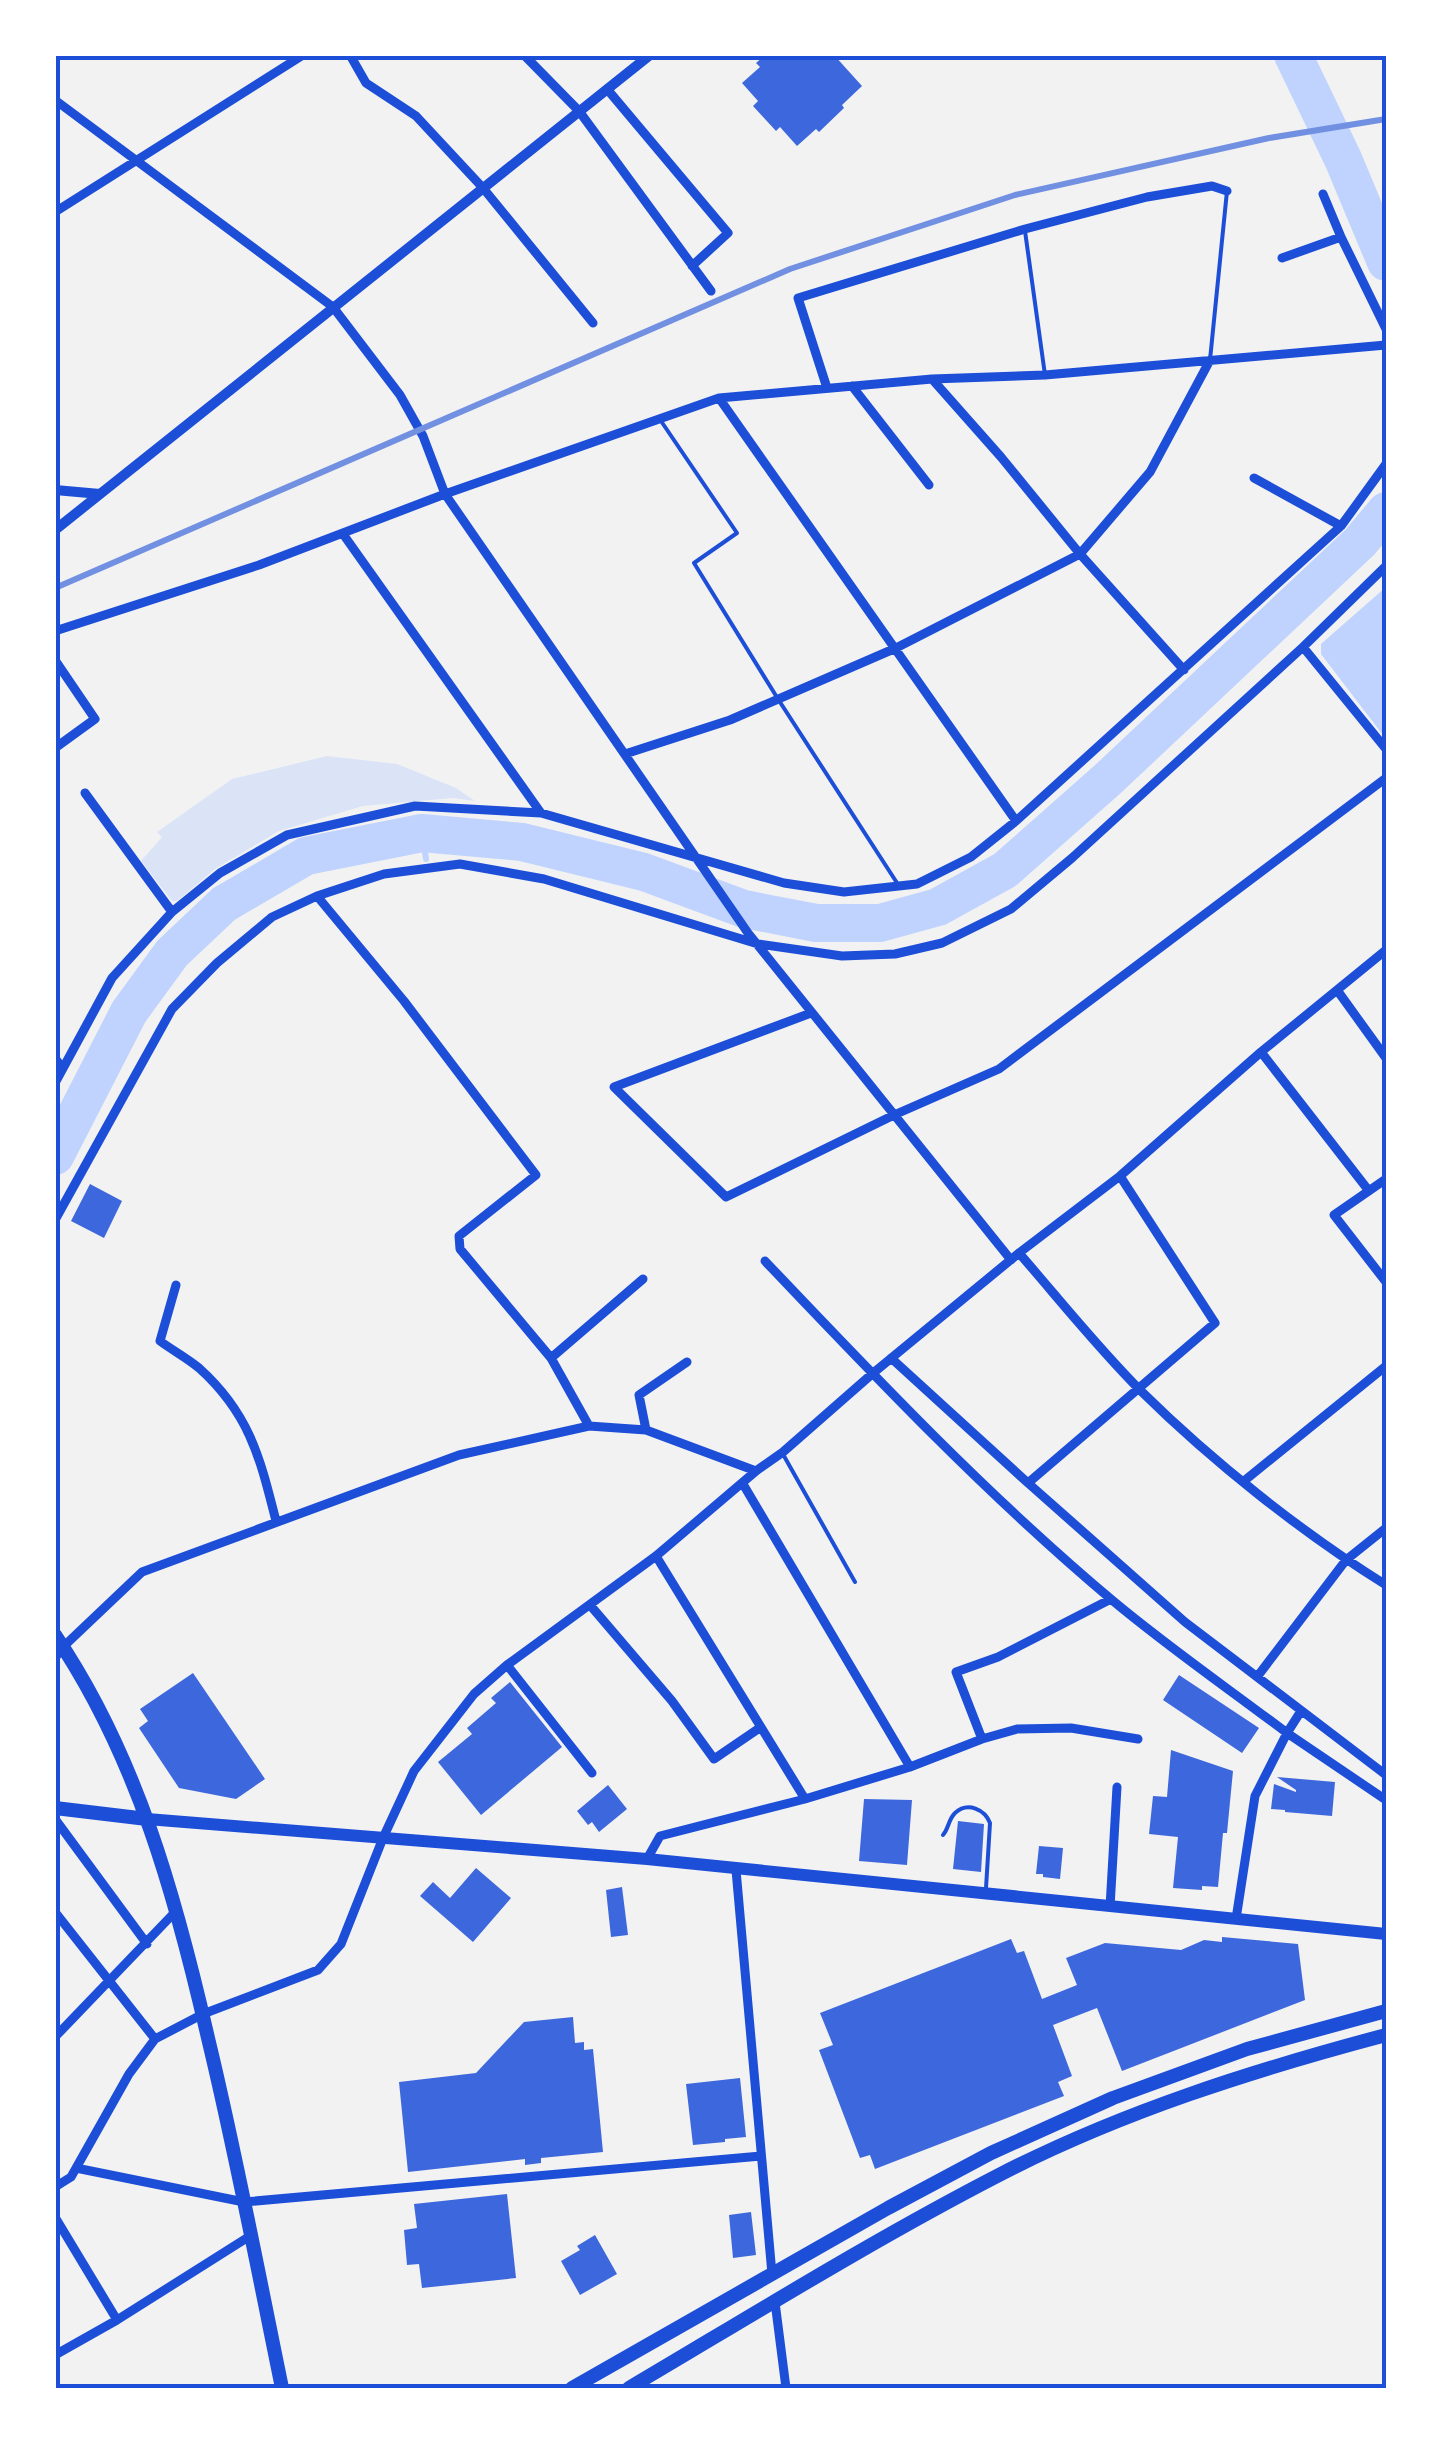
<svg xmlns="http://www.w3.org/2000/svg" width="1441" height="2443" viewBox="0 0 1441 2443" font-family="'IBM Plex Sans',sans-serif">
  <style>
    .green { fill: #dbe4f7 }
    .water { fill: #bfd3fe }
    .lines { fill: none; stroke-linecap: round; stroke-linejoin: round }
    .stream { stroke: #bfd3fe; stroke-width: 6 }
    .river { stroke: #bfd3fe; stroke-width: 38 }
    .building { fill: #3d67dc }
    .service { stroke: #1d4ed8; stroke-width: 4 }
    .minor { stroke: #1d4ed8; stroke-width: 9 }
    .tertiary { stroke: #1d4ed8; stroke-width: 10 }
    .secondary { stroke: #1d4ed8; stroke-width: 12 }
    .primary { stroke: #1d4ed8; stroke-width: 14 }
    .trunk { stroke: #1d4ed8; stroke-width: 14 }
    .rail { stroke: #7290e2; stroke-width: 6 }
    .neatline { fill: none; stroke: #1d4ed8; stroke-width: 4 }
  </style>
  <rect width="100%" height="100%" fill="#f2f2f2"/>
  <path class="green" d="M327,756l70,8 59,24 19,13 -22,-3 -90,8 -84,25 -64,38 -38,32h-5l-31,-40 21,-24 -5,-5 75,-53z"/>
  <path class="water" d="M1386,587v152l-65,-85v-10z"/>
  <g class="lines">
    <path class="stream" d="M422,833l4,26"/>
    <path class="river" d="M1293,55l50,104 43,103
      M55,1156l74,-144 43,-59 52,-49 82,-48 116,-23 100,9 122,30 100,37 72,14h64l58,-16 67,-37 103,-91 252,-237 26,-31"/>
  </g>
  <path class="building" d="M765,55h69l28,31 -20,19 2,3 -25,24 -3,-3 -19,17 -17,-19 -4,4 -23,-25 5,-5 -16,-18 18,-16 -4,-4z
    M90,1184l32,17 -18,37 -33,-17z
    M193,1673l72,106 -29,20 -57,-11 -40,-60 9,-7 -8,-12z
    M1179,1675l80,53 -17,25 -79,-53z
    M510,1682l52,65 -81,68 -43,-53 34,-28 -5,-6 29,-25 -5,-5z
    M1171,1750l62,21 -6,62h-4l-5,54 -16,-1v4l-29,-2 5,-51 -29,-3 4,-38 14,1z
    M1277,1777l58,5 -3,34 -47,-4v-2l-14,-1 3,-25 22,8v-2z
    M608,1785l19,24 -28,23 -7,-10 -4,3 -11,-14z
    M864,1799l48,1 -5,65 -48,-4z
    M958,1821l26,3 -3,48 -28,-3z
    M1039,1846l24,2 -3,31 -17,-2v-3h-7z
    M476,1868l35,30 -38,44 -53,-46 13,-14 17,16z
    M622,1887l6,48 -17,2 -5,-47z
    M1222,1937l76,7 7,56 -183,71 -25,-63 -44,17 19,51 -14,6 6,14 -189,73 -5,-14 -10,3 -41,-108 14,-5 -13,-32 191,-74 6,14 7,-2 18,48 35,-14 -11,-27 39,-15 76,7 23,-10 18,2z
    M573,2017l2,26 9,-1v8l9,-1 10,103 -62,6v5l-16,2v-6l-117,13 -9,-90 77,-9 48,-51z
    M740,2078l6,59 -21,2v3l-32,3 -7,-61z
    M507,2194l9,84 -94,10 -3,-24 -12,1 -3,-35 13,-2 -3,-24z
    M751,2212l5,43 -23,3 -4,-43z
    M595,2235l22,39 -37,21 -19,-34 19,-11 -3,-4z"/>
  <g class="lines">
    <path class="service" d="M1025,231l20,144
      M1210,360l17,-169
      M661,421l76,112 -43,30 84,136 121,187
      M55,1054l9,12
      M784,1456l71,126
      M943,1835c6,-7 5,-15 12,-22 13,-12 30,-3 35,10l-4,65"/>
    <path class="minor" d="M350,55l16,28 50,33 67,72 110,135
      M524,55l55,56 132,180
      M607,89l121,144 -36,33
      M55,100l278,207 67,88 23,41 22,58 303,439 263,327
      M1323,194l18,43
      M55,212l248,-157
      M1282,258l59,-21 45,92
      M932,379l69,78 79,97 104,116
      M852,386l77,99
      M827,388l-29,-90 227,-69 122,-32 65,-11 15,5
      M719,398l297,423
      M1254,478l87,48
      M343,534l198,279
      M55,631l204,-66 186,-71 274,-96 213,-19 113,-4 341,-30
      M1303,647l83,102
      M55,660l40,59 -40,29
      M625,754l105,-34 166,-72 184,-94 70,-82 60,-112
      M85,793l87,119
      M317,896l87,105 132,174 -77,61 1,13 91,109 38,68
      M1337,990l49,68
      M811,1013l-197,74 112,110 168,-82 105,-46 387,-291
      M1261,1052l108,139
      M55,1083l57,-105 60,-66 48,-39 67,-38 128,-29 126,7 243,70 60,9 73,-8 54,-27 45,-36 325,-295 45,-62
      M1120,1176l95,147 -187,160 157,139 201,153
      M1386,1179l-52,36 52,67
      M55,1220l117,-211 45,-46 55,-46 45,-21 67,-22 76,-10 84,15 214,65 84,12 53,-2 47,-11 69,-34 61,-51 231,-211 83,-81
      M1019,1253c40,46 79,95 122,138 71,70 160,141 245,194
      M765,1261c111,117 223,235 347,339 56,47 117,89 175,133l14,-22
      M176,1285l-16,56c12,9 27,17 39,27 51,46 61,90 77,153
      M551,1358l92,-79
      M891,1358l137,125
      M646,1430l-7,-35 48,-33
      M1244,1481l142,-115
      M743,1484l167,283
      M590,1605l82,96 42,58 47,-32
      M55,1658l8,-11 79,-75 317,-117 130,-29 57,4 110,41
      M507,1665l85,108
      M1257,1677l89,-117 40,-32
      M982,1739l35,-10 54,-1 67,11
      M805,1799l105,-32 72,-28 -26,-67 42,-15 113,-58
      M55,1819l92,125
      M647,1859l13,-23 145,-37 -149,-243
      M736,1870l36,404
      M1110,1907l7,-120
      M55,1912l100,127
      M1236,1919l19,-123 32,-63 99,67
      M55,2037l122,-127
      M76,2168l168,34 517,-46
      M55,2187l16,-10 58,-103 26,-35 48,-25 115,-44 23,-26 42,-106 31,-67 60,-77 33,-29 149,-109 100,-85 27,-19 89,-78 147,-121 101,-77 141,-124 125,-102
      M55,2217l62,103
      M775,2302l11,86
      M55,2355l62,-35 133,-84"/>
    <path class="tertiary" d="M55,490l45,4
      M55,530l595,-475"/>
    <path class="secondary" d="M147,1819l500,40 739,75"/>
    <path class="primary" d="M55,1635c82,121 121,263 153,403 28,116 50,233 74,350
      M55,1808l92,11"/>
    <path class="trunk" d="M572,2388l316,-180 103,-55 122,-55 134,-49 139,-38
      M629,2388c122,-72 244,-148 370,-213 122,-63 255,-105 387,-140"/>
    <path class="rail" d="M55,588l735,-319 225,-74 254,-57 117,-19"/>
  </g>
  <rect width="1441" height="2443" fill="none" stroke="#ffffff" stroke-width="115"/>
  <rect x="58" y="58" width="1326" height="2328" class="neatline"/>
</svg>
